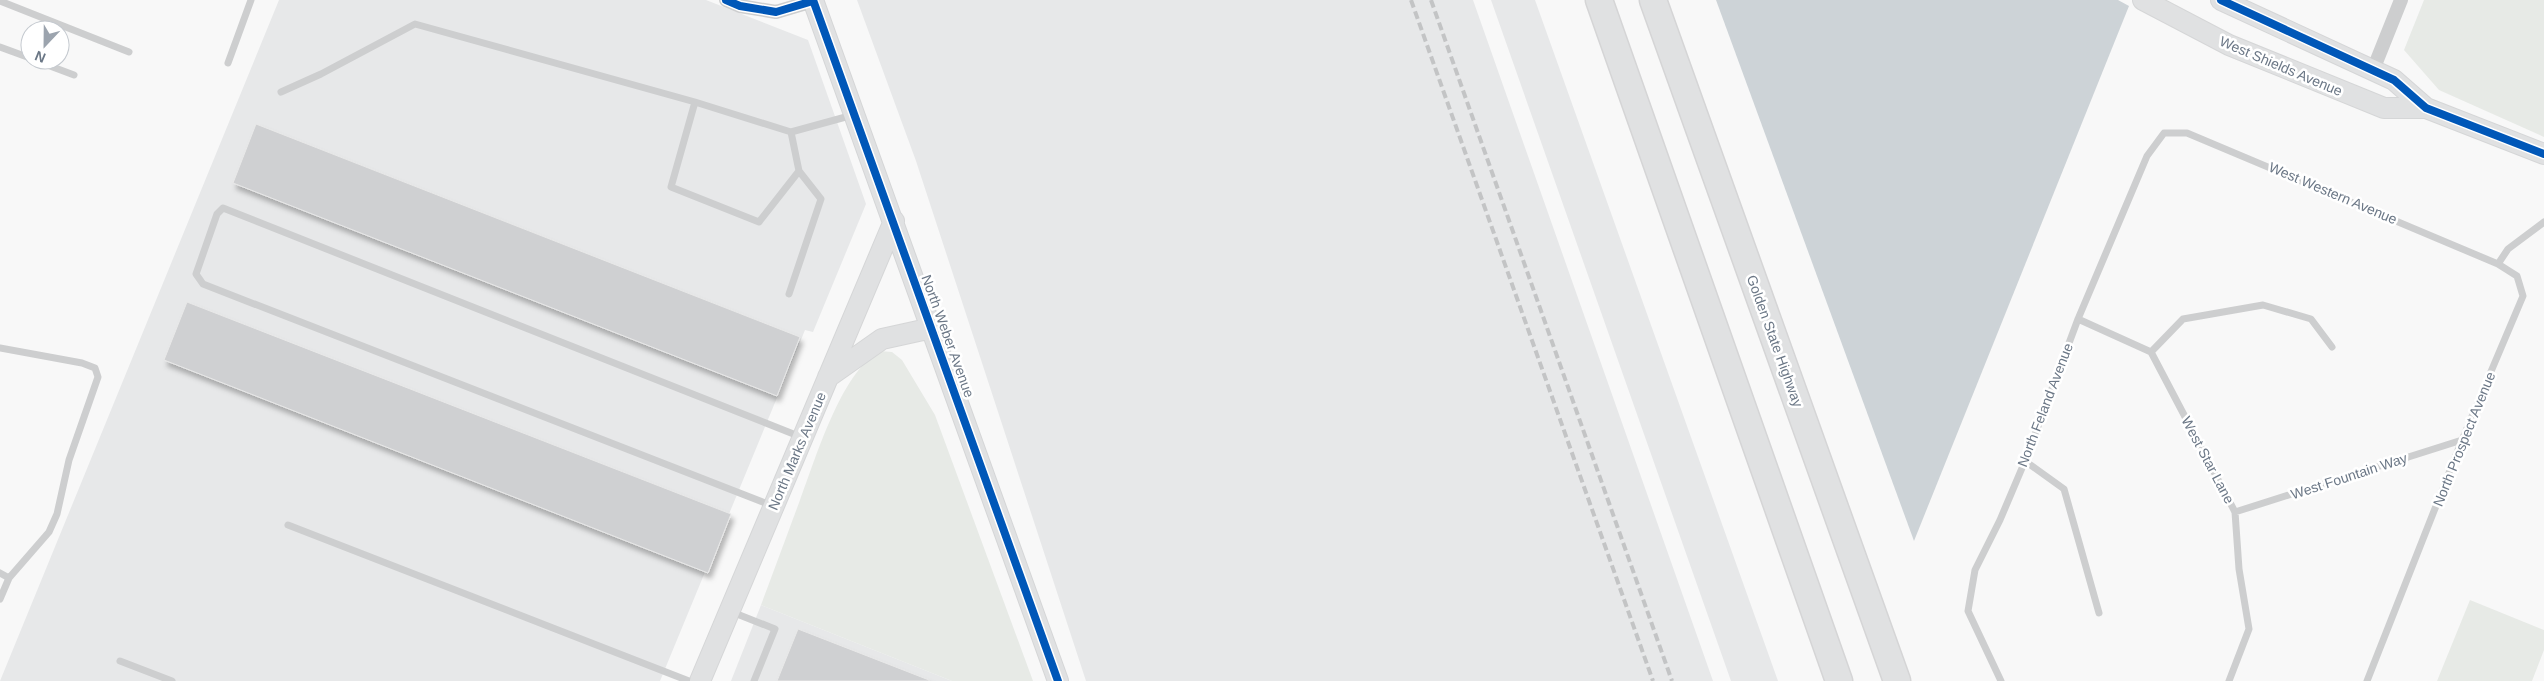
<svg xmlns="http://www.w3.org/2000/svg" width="2544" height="681" viewBox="0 0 2544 681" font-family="Arial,sans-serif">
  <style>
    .built { fill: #e7e8e9 }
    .green { fill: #e7eae6 }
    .water { fill: #cdd3d7 }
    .building { fill: #cfd0d2; stroke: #e8e8e8; filter: url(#shadow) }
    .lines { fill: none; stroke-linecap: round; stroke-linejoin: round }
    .secondary-casing { stroke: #d5d6d7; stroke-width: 22 }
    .highway-casing { stroke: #d5d5d6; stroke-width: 29 }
    .lane { stroke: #cdcecf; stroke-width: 7 }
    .street { stroke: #cdcecf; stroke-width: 14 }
    .secondary { stroke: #e0e1e2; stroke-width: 20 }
    .highway { stroke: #e0e1e2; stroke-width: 26 }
    .rail { stroke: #c3c4c5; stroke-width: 4; stroke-dasharray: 8 4; stroke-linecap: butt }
    .cycleway-casing { stroke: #fff; stroke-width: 11 }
    .cycleway { stroke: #0057b8; stroke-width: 8 }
    .labels { text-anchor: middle; stroke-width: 5; stroke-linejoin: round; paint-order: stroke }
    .street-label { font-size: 14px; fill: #6b7786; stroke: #fff }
  </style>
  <defs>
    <filter id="shadow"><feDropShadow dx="3" dy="5.5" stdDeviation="2.5" flood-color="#0004"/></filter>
  </defs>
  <rect width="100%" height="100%" fill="#f8f8f8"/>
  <path class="built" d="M279,0h427l102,40 58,164 -53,128 -8,-2 -145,351h-660z
    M857,0h616l240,681h-627l-170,-520z
    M1491,0h44l243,681h-47z
    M761,605l191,76h-221z"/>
  <path class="green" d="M2424,0h120v137l-105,-47 -35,-40z
    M880,351l12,1 10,8 33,55 98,266h-81l-191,-76c13,-35 26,-70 39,-105 16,-42 41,-128 80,-149z
    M2470,600l74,30v20l-12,31h-95z"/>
  <path class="water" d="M1716,0h402l11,6 -215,535z"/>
  <path class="building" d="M256,124l544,213 -23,59 -544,-213z
    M187,302l544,212 -23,59 -544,-213z
    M798,629l131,51v1h-152z"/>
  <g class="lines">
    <defs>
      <path id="secondary" d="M813,0l245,681
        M2143,0l86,45 155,63h42
        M2221,0l173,80 32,28 118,46
        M828,377l54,-38 50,-11
        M700,681l194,-460"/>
      <path id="highway" d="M1599,0l240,681
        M1653,0l244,681"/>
    </defs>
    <use href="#secondary" class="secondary-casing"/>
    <use href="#highway" class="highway-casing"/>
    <path class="lane" d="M0,1l129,51
      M0,47l30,11
      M34,60l40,15
      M228,63l23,-63
      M281,92l40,-18 94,-50 280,78 96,30 62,-17
      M695,102l-24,85 88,35 40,-51
      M2498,264l10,-15 36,-27
      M789,294l32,-95 -22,-28 -8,-39
      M2078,319l73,33 84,160 4,57 10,60 -20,52
      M0,348l82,15 13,5 3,9 -29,83 -12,54 -8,18 -40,46 -9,21
      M2151,352l32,-33 80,-14 48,14 21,28
      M2025,461l39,28 35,124
      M773,506l-570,-222 -7,-10 21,-60 6,-6 578,229
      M2235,512l227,-72
      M288,525l401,156
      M0,573l9,5
      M732,612l43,17 -21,52
      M120,661l52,20
      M2001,681l-33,-70 7,-41 25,-50 25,-59 53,-142 69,-163 17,-23h23l311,131 19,12 6,20 -61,144 -95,241"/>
    <path class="street" d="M726,0l14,6 36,6 37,-11
      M2373,70l28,-70"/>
    <use href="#secondary" class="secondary"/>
    <use href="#highway" class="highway"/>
    <path class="rail" d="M1411,0l242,681
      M1431,0l241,681"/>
    <defs>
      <path id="cycleway" d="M726,0l14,6 36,6 37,-11
        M813,0l245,681
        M2221,0l173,80 32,28 118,46"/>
    </defs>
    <use href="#cycleway" class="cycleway-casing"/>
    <use href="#cycleway" class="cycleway"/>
  </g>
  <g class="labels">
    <g class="street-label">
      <text transform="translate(2281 66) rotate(23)" y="5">West Shields Avenue</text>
      <text transform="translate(2333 193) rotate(23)" y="5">West Western Avenue</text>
      <text transform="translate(948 336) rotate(70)" y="5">North Weber Avenue</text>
      <text transform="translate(1775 341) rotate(70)" y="5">Golden State Highway</text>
      <text transform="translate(2045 405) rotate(-69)" y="5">North Feland Avenue</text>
      <text transform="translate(2464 439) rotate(-68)" y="5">North Prospect Avenue</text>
      <text transform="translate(797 451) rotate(-67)" y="5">North Marks Avenue</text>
      <text transform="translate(2208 460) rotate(62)" y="5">West Star Lane</text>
      <text transform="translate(2349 476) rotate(-18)" y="5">West Fountain Way</text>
    </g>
  </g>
  <g transform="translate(45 45) rotate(202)"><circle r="24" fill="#ffffff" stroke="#c4c9cf"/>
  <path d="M0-4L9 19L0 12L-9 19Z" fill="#9ca4ae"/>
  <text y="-8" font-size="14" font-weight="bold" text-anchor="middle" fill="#6b7786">N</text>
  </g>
</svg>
